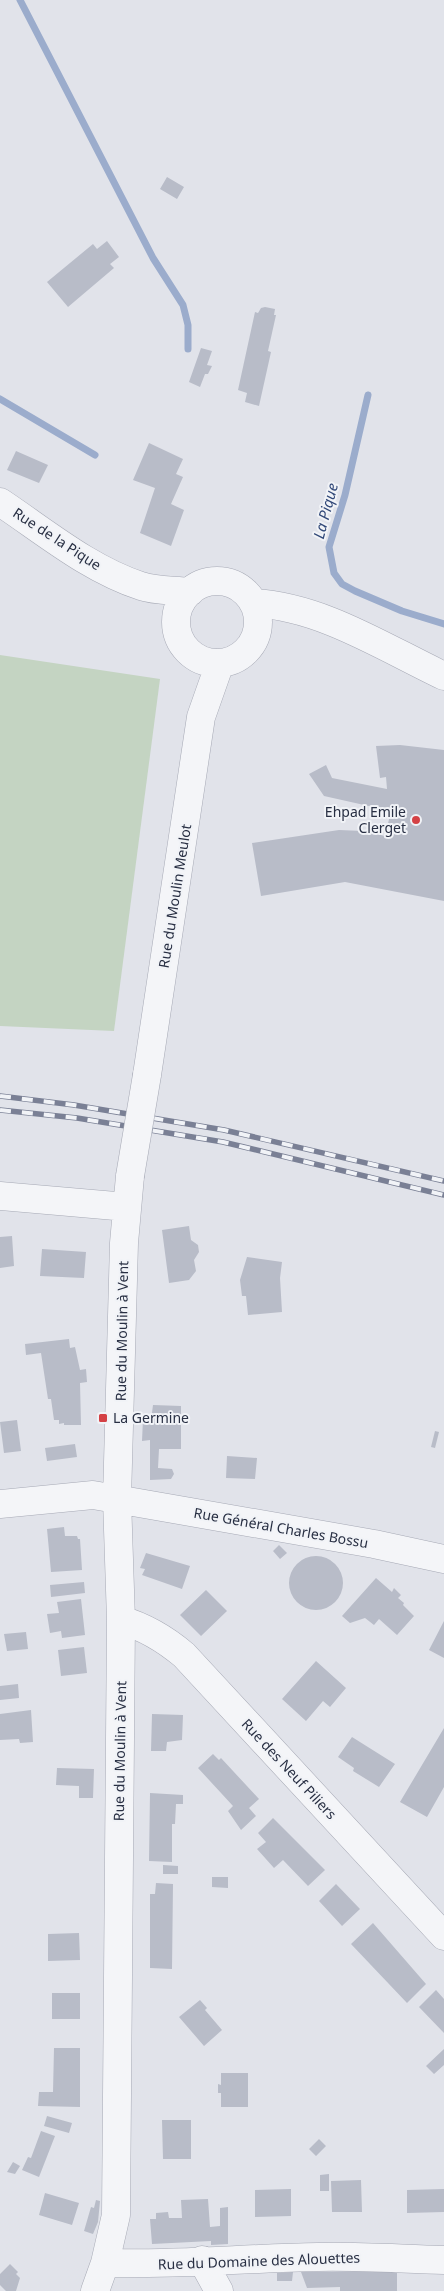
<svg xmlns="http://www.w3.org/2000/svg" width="444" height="2291" viewBox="0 0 444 2291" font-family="'Noto Sans',sans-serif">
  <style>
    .green { fill: #c4d4c2 }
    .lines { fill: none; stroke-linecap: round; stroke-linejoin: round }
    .stream { stroke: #9baccc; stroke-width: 7 }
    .building { fill: #b8bcc8 }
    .minor-casing { stroke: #a6a9b5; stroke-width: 29 }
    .minor { stroke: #f4f5f8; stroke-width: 28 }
    .rail-casing { stroke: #7a8095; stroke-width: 5.5 }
    .rail { stroke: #f1f3f7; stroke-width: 4; stroke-dasharray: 11; stroke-linecap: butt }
    .minor-bridge-casing { stroke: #a6a9b5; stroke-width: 29; stroke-linecap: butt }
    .minor-bridge { stroke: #f4f5f8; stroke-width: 28 }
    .poi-dot { fill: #d44145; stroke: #f1f3f7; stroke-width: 2 }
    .labels { text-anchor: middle; stroke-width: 4; stroke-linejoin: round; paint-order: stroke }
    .street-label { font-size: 14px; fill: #282f43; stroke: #f1f3f7 }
    .poi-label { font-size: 14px; fill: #282f43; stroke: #f1f3f7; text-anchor: end }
    .water-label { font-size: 15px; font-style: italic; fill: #314878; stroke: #f1f3f7 }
  </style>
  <rect width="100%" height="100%" fill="#e1e3ea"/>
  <path class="green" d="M0,655l160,24 -46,352 -114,-5z"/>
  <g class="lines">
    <path class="stream" d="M20,0l133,258 30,47 5,20v24
      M368,395l-23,100 -16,52 5,26 8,11 13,7 47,20 42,13
      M0,399l95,56"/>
  </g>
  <path class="building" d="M167,177l17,10 -7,12 -17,-10z
    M107,241l12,16 -9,7 4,4 -46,39 -21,-25 46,-38 4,5z
    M265,307l10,2 -1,6h2l-8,36 3,1 -12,54 -14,-4 2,-9 -9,-3 17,-78 3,1 3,-5z
    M201,348l11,3 -5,14 5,1 -4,8h-3l-5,13 -11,-5z
    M149,443l34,16 -7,15 7,3 -12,27 13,6 -13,36 -31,-13 15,-45 -22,-8z
    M16,451l32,14 -9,18 -32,-13z
    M400,745l44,5v151l-99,-19 -84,14 -9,-53 87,-13 24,1 22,5 6,-25 -67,-15 -15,-22 17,-9 6,13 55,11 -1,-12 -6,1 -4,-32z
    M189,1226l2,14 7,5 1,7 -5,8 2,11 -7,9 -20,3 -7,-53z
    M12,1236l2,30 -14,2v-31z
    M42,1249l44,3 -2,26 -44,-2z
    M247,1257l35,5 -2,16 2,34 -34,3 -2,-19h-4l-2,-16z
    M69,1339l1,9 5,-1 5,23 6,-1 1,13 -7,1 1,42h-17v-2l-5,1v-4h-5l-3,-21h-3l-7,-46 -15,2 -1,-11z
    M153,1405l28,1v43h-22l-1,19 14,1 2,5 -3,5 -21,1v-40l-8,1 1,-22 8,1z
    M17,1420l4,31 -17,2 -4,-31z
    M435,1431l4,1 -4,16 -4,-1z
    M75,1444l2,13 -30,4 -2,-13z
    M227,1456l30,2 -2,21 -29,-1z
    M64,1527l1,9h12l1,3h2l2,31 -31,2 -4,-43z
    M279,1545l8,8 -7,6 -7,-8z
    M146,1553l44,13 -8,23 -40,-14 3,-6 -5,-1z
    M289 1583a27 27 0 1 1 54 0a27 27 0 1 1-54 0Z
    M376,1578l16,14 2,-4 7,7 -3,3 6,5 -1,2 11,11 -17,19 -18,-16 -5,6 -9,-7 -15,5 -8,-7z
    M84,1582l1,11 -34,4 -1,-12z
    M206,1590l21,21 -26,25 -21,-21z
    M81,1599l4,36 -23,3 -1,-7 -11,2 -3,-19 12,-1 -2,-11z
    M444,1621v37l-15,-8z
    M26,1632l2,17 -21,2 -3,-17z
    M84,1647l3,26 -26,3 -3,-26z
    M316,1661l30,27 -16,19 -7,-6 -17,20 -24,-22z
    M18,1684l1,14 -19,2v-14z
    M31,1710l2,32 -13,1 -1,-4 -19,1v-26z
    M152,1714l31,1 -1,25 -15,2 -1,9h-15z
    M444,1728v59l-17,30 -27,-15z
    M352,1737l43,27 -16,23 -26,-16 1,-3 -16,-11z
    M213,1754l6,6 2,-2 38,41 -10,9 7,8 -15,14 -13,-19 5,-5 -35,-38z
    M57,1768l37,1 -1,29h-14v-12l-23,-1z
    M150,1793l33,2v9h-7l-1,20h-3v38l-23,-1z
    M273,1818l52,52 -17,16 -25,-26 -9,8 -17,-19 9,-7 -8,-9z
    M163,1865l15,1v8h-15z
    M212,1877h16v11l-16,-1z
    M156,1883l17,1 -1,85 -22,-1v-74h5z
    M336,1884l24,25 -18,17 -23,-25z
    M373,1923l53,61 -19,19 -56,-59z
    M79,1933l1,27 -32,1v-27z
    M436,1990l8,9v34l-25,-26z
    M52,1993h28v26h-28z
    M200,2000l7,8 -2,2 17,20 -18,16 -25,-29z
    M54,2048h26v59l-42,-1 1,-14h14z
    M444,2049v16l-10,9 -8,-8z
    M221,2073h27v34h-27v-14h-3v-9l3,1z
    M47,2116l25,7 -3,10 -25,-7z
    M162,2120h29v39h-28z
    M41,2131l14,5 -16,41 -17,-7 6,-13 3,1z
    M319,2139l7,7 -10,10 -7,-7z
    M13,2162l7,4 -5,8 -8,-2z
    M329,2174v17h-9v-16z
    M361,2180l1,32h-30l-1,-31z
    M291,2189v27l-36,1v-27z
    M444,2189v23l-37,1v-23z
    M45,2193l34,10 -7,22 -33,-10z
    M208,2199l2,28 10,-1v-18l8,-1v37l-17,1v-4l-59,3 -2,-25h6v-6l12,-1 1,6h13l-1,-18z
    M96,2200l4,1 -2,21 -5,12 -9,-3 7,-24 3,1z
    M10,2264l8,8 -2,2 4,4 -4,13h-10l-6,-6v-11z
    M388,2271l9,2v18h-57v-4l-33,1 -6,-16z
    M293,2272l-1,9h-15v-8z"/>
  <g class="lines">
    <defs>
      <path id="minor" d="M0,502c45,30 89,67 141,84 14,5 33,4 49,6
        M176 622a41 41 0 1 1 82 0a41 41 0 1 1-82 0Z
        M254,603c68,4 129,44 190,73
        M147,1075l54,-358 19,-54
        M0,1196l127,11
        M0,1504l93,-9 281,49 70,15
        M121,1620c24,7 44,19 63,35l260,281
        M202,2260l17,31
        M105,2263c71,2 142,-5 213,-6 42,-1 84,2 126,3
        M95,2291l10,-28 11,-48 5,-595 -4,-121 7,-256 6,-67"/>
    </defs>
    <use href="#minor" class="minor-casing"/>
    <use href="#minor" class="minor"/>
    <defs>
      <path id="rail" d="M0,1096l74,9 150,25 220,51
        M0,1110l77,8 146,24 221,53"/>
    </defs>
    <use href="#rail" class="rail-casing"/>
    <use href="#rail" class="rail"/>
    <defs>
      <path id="minor-bridge" d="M130,1176l17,-101"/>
    </defs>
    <use href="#minor-bridge" class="minor-bridge-casing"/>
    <use href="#minor-bridge" class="minor-bridge"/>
  </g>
  <g class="poi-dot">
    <circle cx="416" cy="820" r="5"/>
    <rect x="98" y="1413" width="10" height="10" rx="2.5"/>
  </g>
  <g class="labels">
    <g class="street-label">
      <text transform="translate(57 539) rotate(33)" y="5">Rue de la Pique</text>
      <text transform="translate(175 896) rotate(-81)" y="5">Rue du Moulin Meulot</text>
      <text transform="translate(122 1331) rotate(-89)" y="5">Rue du Moulin à Vent</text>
      <text transform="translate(281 1528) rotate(10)" y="5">Rue Général Charles Bossu</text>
      <text transform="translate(120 1751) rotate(-89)" y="5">Rue du Moulin à Vent</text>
      <text transform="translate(289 1769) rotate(47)" y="5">Rue des Neuf Piliers</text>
      <text transform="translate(259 2261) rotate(-2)" y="5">Rue du Domaine des Alouettes</text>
    </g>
    <g class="poi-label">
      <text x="406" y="817">Ehpad Emile<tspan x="406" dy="16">Clerget</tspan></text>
      <text x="113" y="1423" text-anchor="start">La Germine</text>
    </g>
    <g class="water-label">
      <text transform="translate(326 511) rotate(-75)" y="5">La Pique</text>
    </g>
  </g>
</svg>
